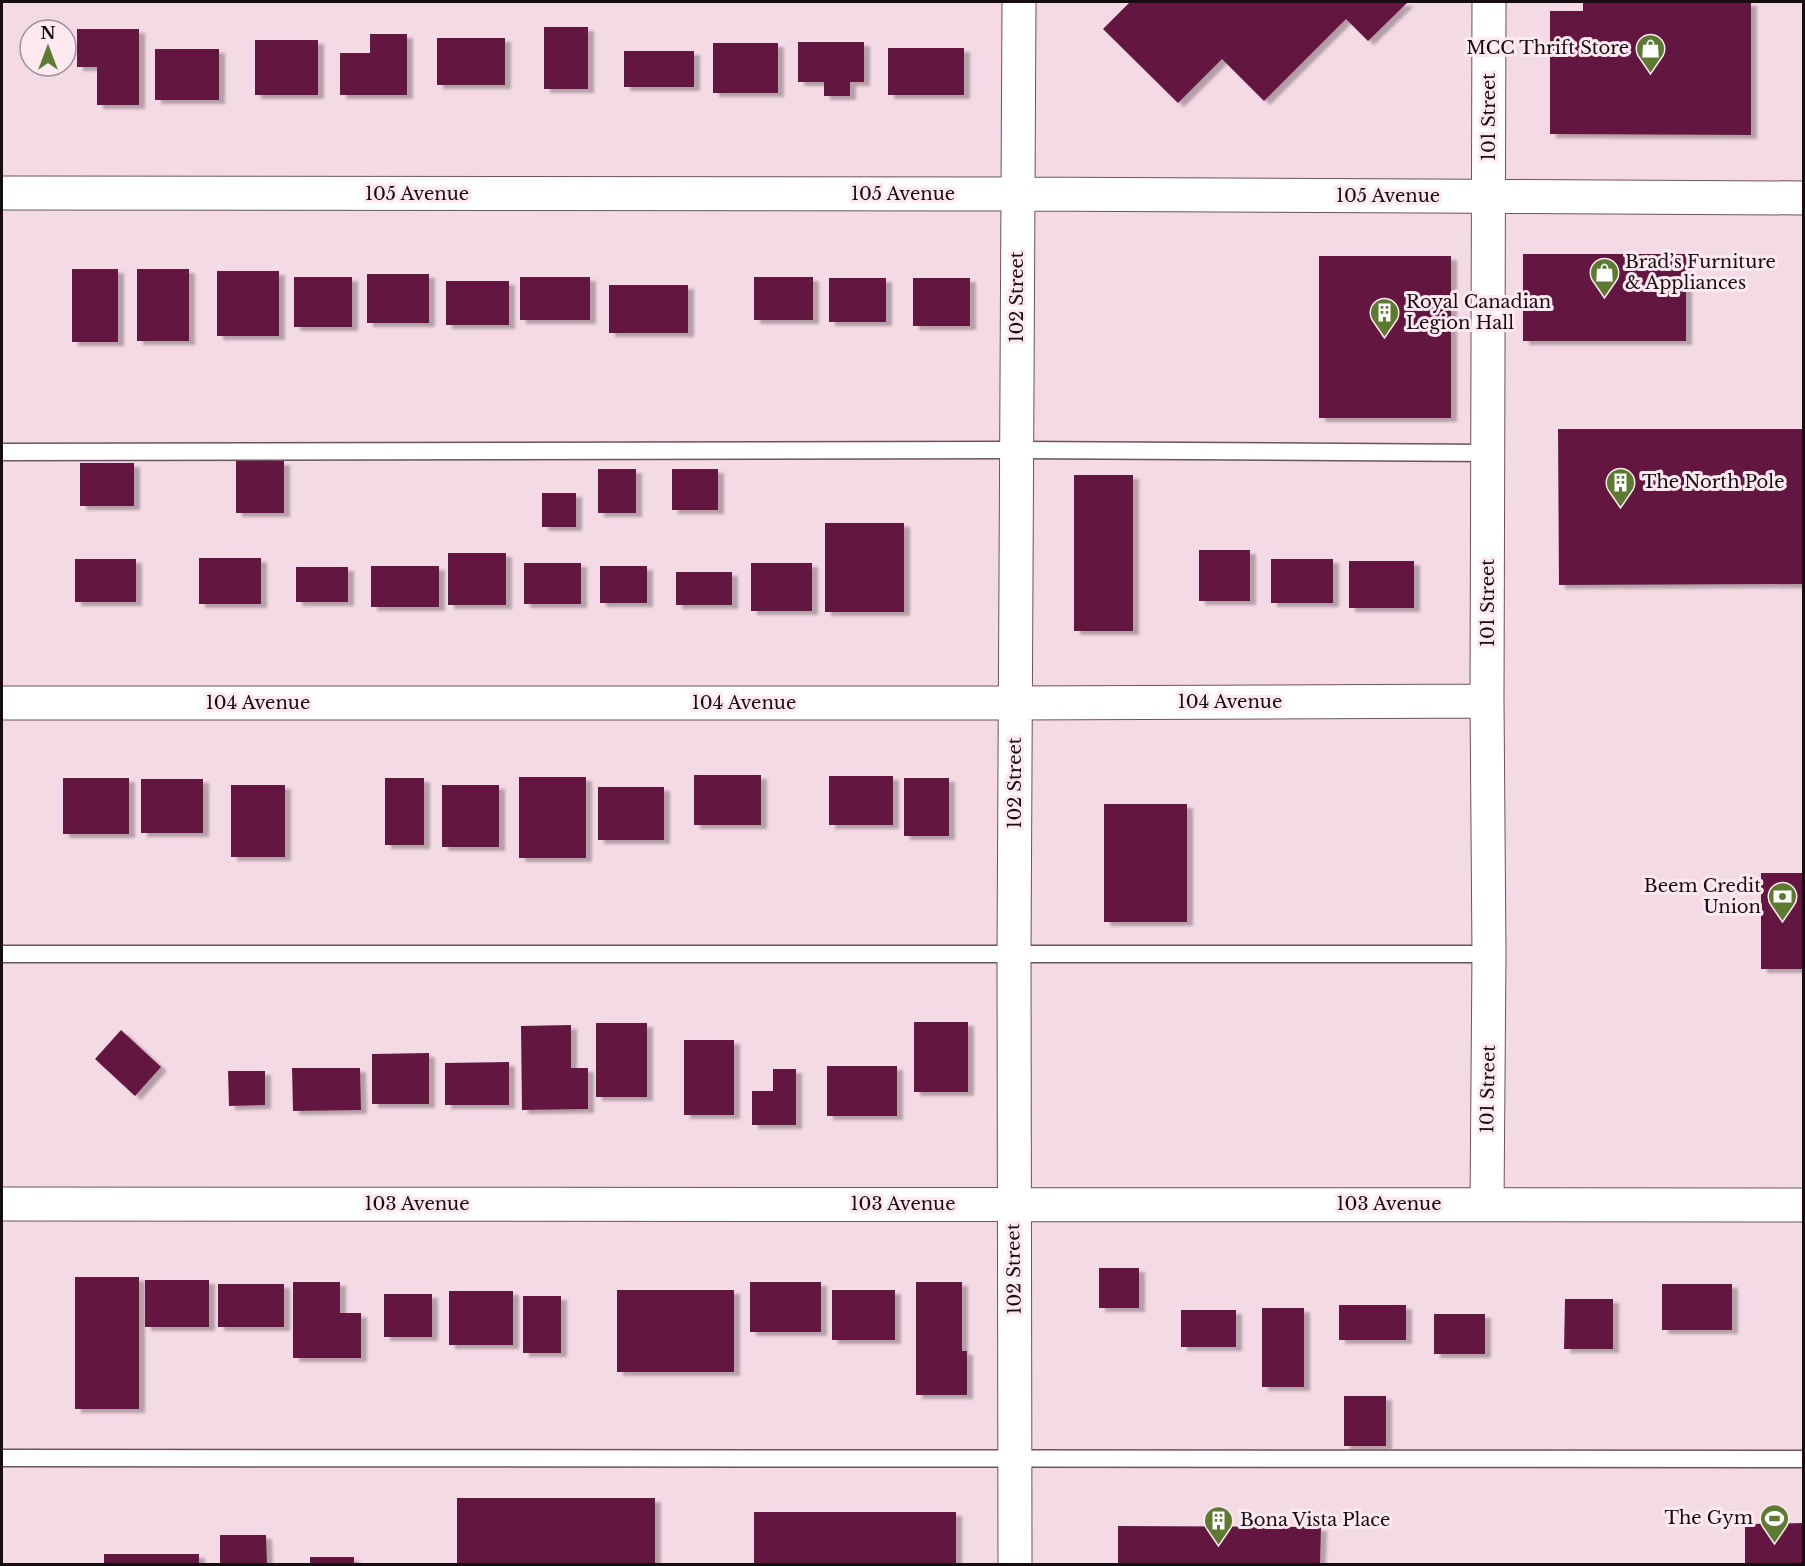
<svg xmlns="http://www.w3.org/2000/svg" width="1805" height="1566" viewBox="0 0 1805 1566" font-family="'Libre Baskerville',serif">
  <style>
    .building { fill: #641841; filter: url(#shadow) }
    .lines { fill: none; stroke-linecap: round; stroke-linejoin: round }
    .lane-casing { stroke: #6a545d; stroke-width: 19 }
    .street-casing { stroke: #6a545d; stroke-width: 35 }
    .lane { stroke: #fff; stroke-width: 16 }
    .street { stroke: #fff; stroke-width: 33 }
    .labels { text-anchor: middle; stroke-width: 6; stroke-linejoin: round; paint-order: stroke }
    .poi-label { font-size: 18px; fill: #160d11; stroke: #fee9f1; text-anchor: start }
    .street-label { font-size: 18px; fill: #160d11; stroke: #fee9f1 }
  </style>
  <defs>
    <filter id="shadow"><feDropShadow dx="6" dy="4" stdDeviation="1.5" flood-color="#0004"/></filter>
  </defs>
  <rect width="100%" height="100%" fill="#f4dae4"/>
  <path class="building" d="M1130,2h180l1,1 2,-1h95l-40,39 -22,-22 -82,82 -42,-42 -44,44 -75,-74z
    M1583,2h168v133l-201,-1v-123h33z
    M544,27h44v62h-44z
    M77,29h62v76h-42v-38h-20z
    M370,34h37v61h-67v-42h30z
    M437,38h68v47h-68z
    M255,40h63v55h-63z
    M798,42h66v40h-14v14h-26v-14h-26z
    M713,43h65v50h-65z
    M888,48h76v47h-76z
    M155,49h64v51h-64z
    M624,51h70v36h-70z
    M1523,254h163v87h-163z
    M1319,256h132v162h-132z
    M72,269h46v73h-46z
    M137,269h52v72h-52z
    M217,271h62v65h-62z
    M367,274h62v49h-62z
    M294,277h58v50h-58z
    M520,277h70v43h-70z
    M754,277h59v43h-59z
    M829,278h57v44h-57z
    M913,278h57v48h-57z
    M446,281h63v44h-63z
    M609,285h79v48h-79z
    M1558,429h246v155l-245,1z
    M236,461h48v52h-48z
    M80,463h54v43h-54z
    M598,469h38v44h-38z
    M672,469h46v41h-46z
    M1074,475h59v156h-59z
    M542,493h34v34h-34z
    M825,523h79v89h-79z
    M1199,550h51v51h-51z
    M448,553h58v52h-58z
    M199,558h62v46h-62z
    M75,559h61v43h-61z
    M1271,559h62v44h-62z
    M1349,561h65v47h-65z
    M524,563h57v41h-57z
    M751,563h61v48h-61z
    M371,566h68v41h-68z
    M600,566h47v37h-47z
    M296,567h52v35h-52z
    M676,572h56v33h-56z
    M694,775h67v50h-67z
    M829,776h64v49h-64z
    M519,777h67v81h-67z
    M63,778h66v56h-66z
    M385,778h39v67h-39z
    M904,778h45v58h-45z
    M141,779h62v54h-62z
    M231,785h54v72h-54z
    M442,785h57v62h-57z
    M598,787h66v53h-66z
    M1104,804h83v118h-83z
    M1761,873h43v96h-43z
    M914,1022h54v70h-54z
    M596,1023h51v74h-51z
    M571,1025v43h17v41l-66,1 -1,-84z
    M121,1030l40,37 -26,29 -40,-37z
    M684,1040h50v75h-50z
    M429,1053v51h-57v-50z
    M509,1062v43h-64v-42z
    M827,1066h70v50h-70z
    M292,1068h68l1,42 -68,1z
    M773,1069h23v56h-44v-34h21z
    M228,1071h37v34l-36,1z
    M1099,1268h40v40h-40z
    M75,1277h64v132h-64z
    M145,1280h64v47h-64z
    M293,1282h47v31h21v45h-68z
    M750,1282h71v50h-71z
    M916,1282h46v69h5v44h-51z
    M218,1284h66v43h-66z
    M1662,1284h70v46h-70z
    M617,1290h117v82h-117z
    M832,1290h63v50h-63z
    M449,1291h64v54h-64z
    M384,1294h48v43h-48z
    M523,1296h38v57h-38z
    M1565,1299h48v50h-49z
    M1339,1305h67v35h-67z
    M1262,1308h42v79h-42z
    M1181,1310h55v37h-55z
    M1434,1314h51v40h-51z
    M1344,1396h42v50h-42z
    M457,1498h198v66h-198z
    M754,1512h202v52h-202z
    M1804,1523v41h-59v-40z
    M1118,1526l203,1 -1,37h-202z
    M220,1535h46l1,29h-47z
    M104,1554h95v10h-95z
    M310,1557h44v7h-44z"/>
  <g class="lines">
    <defs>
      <path id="lane" d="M2,452l1015,-2 471,3
        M2,954h1487
        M2,1458l1802,1"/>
      <path id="street" d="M2,193l1016,1 786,4
        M2,703h1013l472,-2
        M2,1204l1802,1
        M1487,1204l2,-250 -2,-253 2,-699
        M1015,1564l-1,-609 5,-953"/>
    </defs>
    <use href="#lane" class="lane-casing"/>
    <use href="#street" class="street-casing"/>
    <use href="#lane" class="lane"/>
    <use href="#street" class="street"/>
  </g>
  <defs>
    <symbol id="shop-pin" viewBox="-11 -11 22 30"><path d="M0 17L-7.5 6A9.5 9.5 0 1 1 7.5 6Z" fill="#5d7b30" stroke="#fee9f1"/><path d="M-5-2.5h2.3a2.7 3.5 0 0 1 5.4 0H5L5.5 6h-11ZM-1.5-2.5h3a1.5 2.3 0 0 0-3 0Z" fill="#fff"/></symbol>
    <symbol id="building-pin" viewBox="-11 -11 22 30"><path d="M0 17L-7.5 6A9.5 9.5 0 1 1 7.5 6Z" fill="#5d7b30" stroke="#fee9f1"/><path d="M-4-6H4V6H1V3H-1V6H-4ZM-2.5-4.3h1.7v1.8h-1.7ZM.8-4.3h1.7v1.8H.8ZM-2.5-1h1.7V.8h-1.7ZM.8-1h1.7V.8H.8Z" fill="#fff"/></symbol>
    <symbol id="bank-pin" viewBox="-11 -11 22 30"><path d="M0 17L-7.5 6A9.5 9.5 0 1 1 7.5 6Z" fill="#5d7b30" stroke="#fee9f1"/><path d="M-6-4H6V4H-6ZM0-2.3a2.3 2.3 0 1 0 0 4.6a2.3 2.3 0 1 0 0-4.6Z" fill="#fff"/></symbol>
    <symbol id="stadium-pin" viewBox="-11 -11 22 30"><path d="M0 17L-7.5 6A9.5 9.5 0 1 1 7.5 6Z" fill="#5d7b30" stroke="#fee9f1"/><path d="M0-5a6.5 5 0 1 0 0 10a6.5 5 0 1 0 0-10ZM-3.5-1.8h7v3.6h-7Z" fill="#fff"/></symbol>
  </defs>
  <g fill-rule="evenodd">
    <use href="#shop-pin" x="1634" y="32" width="33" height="45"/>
    <use href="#shop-pin" x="1588" y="256" width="33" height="45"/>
    <use href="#building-pin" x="1368" y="296" width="33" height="45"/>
    <use href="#building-pin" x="1604" y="466" width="33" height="45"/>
    <use href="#bank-pin" x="1766" y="880" width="33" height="45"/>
    <use href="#stadium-pin" x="1758" y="1502" width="33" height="45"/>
    <use href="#building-pin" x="1202" y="1504" width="33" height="45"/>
  </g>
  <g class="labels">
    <g class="poi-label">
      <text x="1629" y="54" text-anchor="end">MCC Thrift Store</text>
      <text x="1625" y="268">Brad’s Furniture<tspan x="1625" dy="21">&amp; Appliances</tspan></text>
      <text x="1406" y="308">Royal Canadian<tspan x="1406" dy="21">Legion Hall</tspan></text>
      <text x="1642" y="488">The North Pole</text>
      <text x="1761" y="892" text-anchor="end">Beem Credit<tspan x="1761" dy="21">Union</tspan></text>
      <text x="1753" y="1524" text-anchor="end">The Gym</text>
      <text x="1240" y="1526">Bona Vista Place</text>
    </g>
    <g class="street-label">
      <text transform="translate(1489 117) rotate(-90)" y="6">101 Street</text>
      <text x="417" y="200">105 Avenue</text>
      <text x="903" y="200">105 Avenue</text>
      <text x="1388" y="202">105 Avenue</text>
      <text transform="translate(1017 297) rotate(-90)" y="6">102 Street</text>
      <text transform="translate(1488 603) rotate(-90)" y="6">101 Street</text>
      <text x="1230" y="708">104 Avenue</text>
      <text x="258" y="709">104 Avenue</text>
      <text x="744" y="709">104 Avenue</text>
      <text transform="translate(1015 783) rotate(-90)" y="6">102 Street</text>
      <text transform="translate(1488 1089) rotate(-89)" y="6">101 Street</text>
      <text x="417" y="1210">103 Avenue</text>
      <text x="903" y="1210">103 Avenue</text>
      <text x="1389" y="1210">103 Avenue</text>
      <text transform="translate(1014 1269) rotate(-91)" y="6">102 Street</text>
    </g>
  </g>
  <rect width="1805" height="1566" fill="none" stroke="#160d11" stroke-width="6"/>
  <g transform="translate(48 48)"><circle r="28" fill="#fee9f1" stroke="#a19197" stroke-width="1.5"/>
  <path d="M0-4.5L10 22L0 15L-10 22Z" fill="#5d7b30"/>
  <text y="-9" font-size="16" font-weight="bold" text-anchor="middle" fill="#160d11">N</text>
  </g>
</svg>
